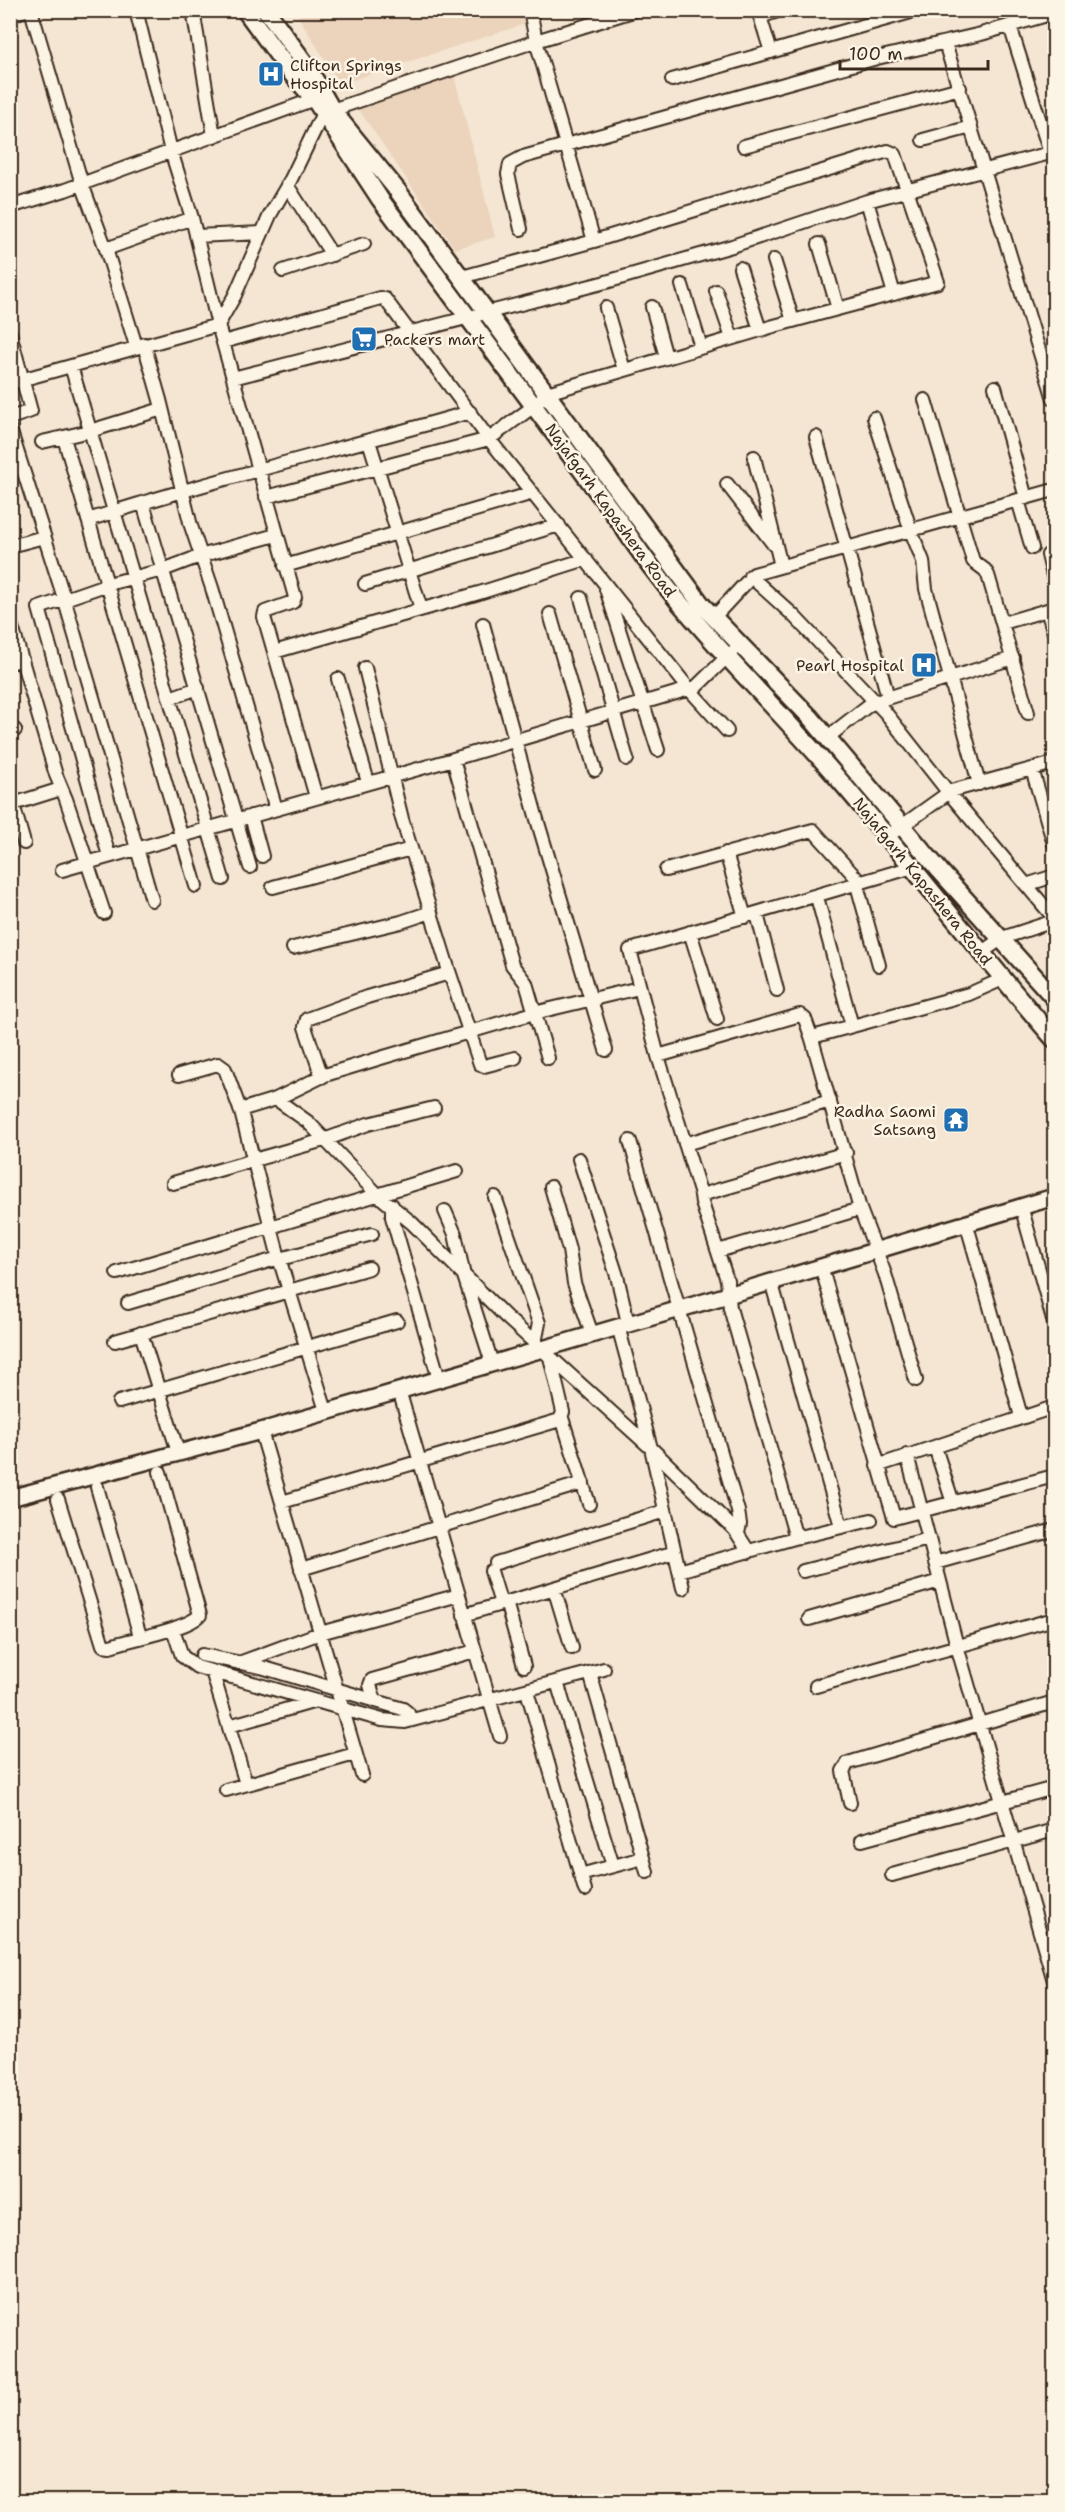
<svg xmlns="http://www.w3.org/2000/svg" width="1065" height="2512" viewBox="0 0 1065 2512" font-family="'Shantell Sans',sans-serif">
  <style>
    .built { fill: #ebd3bc }
    .lines { fill: none; stroke-linecap: round; stroke-linejoin: round }
    .minor-casing { stroke: #3b2a1e; stroke-width: 16 }
    .tertiary-casing { stroke: #3b2a1e; stroke-width: 20 }
    .secondary-casing { stroke: #3b2a1e; stroke-width: 21 }
    .minor { stroke: #fcf5e5; stroke-width: 12 }
    .tertiary { stroke: #fcf5e5; stroke-width: 15 }
    .secondary { stroke: #fcf5e5; stroke-width: 16 }
    .labels { text-anchor: middle; stroke-width: 5; stroke-linejoin: round; paint-order: stroke }
    .poi-label { font-size: 16px; fill: #3b2a1e; stroke: #fcf5e5; text-anchor: start }
    .street-label { font-size: 16px; fill: #3b2a1e; stroke: #fcf5e5 }
  </style>
  <rect width="100%" height="100%" fill="#f4e6d2"/>
  <filter id="ink" filterUnits="userSpaceOnUse"><feTurbulence type="fractalNoise" baseFrequency=".0167" numOctaves="2"/><feDisplacementMap in="SourceGraphic" scale="12" xChannelSelector="R" yChannelSelector="G"/><feConvolveMatrix kernelMatrix="1 2 1 2 8 2 1 2 1" color-interpolation-filters="sRGB"/></filter>
  <g filter="url(#ink)">
    <path class="built" d="M319,10h204l5,13 -188,61 -42,-68z
      M452,67l43,170 -40,12 -100,-145z"/>
    <g class="lines">
      <defs>
        <path id="minor" d="M31,10l51,174 24,65 30,97
          M136,10l35,141 21,67 26,107 77,272 -2,5 -28,10 -1,5 52,180
          M193,10l21,126
          M758,10l13,42
          M10,15l16,-5
          M760,17l21,-7
          M1010,26l40,127
          M945,43l109,356
          M672,80l246,-70
          M923,140l48,-13
          M744,146l216,-58
          M287,185l45,70
          M867,201l27,93
          M10,207l55,-17 255,-93
          M521,229l-13,-55 2,-10 13,-7 354,-99 104,-24 73,-21
          M196,236l66,-3
          M819,244l19,65
          M106,249l86,-31
          M774,260l19,61
          M740,268l20,62
          M283,271l81,-27
          M462,277l132,-36
          M682,285l19,62
          M716,291l16,47
          M652,307l14,50
          M606,308l18,62
          M10,333l21,78 -21,7
          M223,342l158,-44 4,1 104,140 200,250 38,42
          M144,344l16,56 31,126 21,62 64,221
          M71,366l152,513
          M233,378l373,-96 126,-36 135,-45 187,-49
          M10,383l208,-58 17,-30 35,-80 21,-36 29,-60 12,-9 204,-69 100,-31
          M995,387l31,111
          M925,400l48,161 12,9 3,5 40,138
          M874,418l37,113 12,30 3,28 53,195
          M10,429l54,169 88,302
          M816,437l72,260
          M64,438l132,448
          M369,441l52,168
          M42,442l48,-11 72,-22
          M754,457l27,109
          M727,484l47,61
          M266,497l223,-58 45,-33 13,-13 227,-67 164,-44 -43,-128 -7,-3 -294,90 -58,-200 -6,-31
          M1018,500l14,48
          M143,503l107,364
          M88,520c126,-41 255,-71 382,-108
          M10,546l34,-9
          M1048,555l6,25
          M285,566l248,-73
          M750,576l43,39 92,97 64,81 105,125
          M365,584l194,-59
          M606,589l52,161
          M581,598l46,161
          M1047,610l7,23
          M550,614l45,156
          M714,617l40,-43 300,-84
          M10,620l46,155 10,24 38,114
          M1003,623l51,-15
          M483,624l53,192 70,234
          M274,652l205,-59 107,-34
          M10,663l12,-4
          M338,679l30,103
          M170,698l28,-10
          M10,731l5,-1
          M828,737l41,-32 15,-6 129,-41
          M453,759l59,206 14,18 22,75
          M1032,769l22,75
          M10,794l14,49
          M10,805l51,-16
          M251,816l11,40
          M888,836l63,-45 103,-28
          M726,853l19,64
          M109,856l-70,-248 69,-24 55,-14 37,-14 76,-21
          M62,870l388,-110 246,-73 36,-35
          M666,870l147,-40 48,53
          M857,885l22,80
          M1026,885l28,-9
          M273,887l138,-38
          M817,897l35,129
          M757,914l20,76
          M690,932l27,87
          M293,948l108,-26 30,-10
          M981,953l21,-15 52,-17
          M449,971l31,93 4,2 31,-8
          M658,1056l142,-41 5,4 7,20
          M179,1075l39,-11 7,5 16,43 38,146 47,153
          M322,1077l-17,-50 2,-8 60,-22 79,-23 3,-3 -47,-152 -37,-151
          M276,1099l32,23 70,73 34,28 94,94 145,131 84,82 14,22
          M240,1110l36,-11 49,-24 59,-18 150,-44 105,-25
          M630,1141l108,370 2,13 -2,9
          M685,1144l145,-43
          M579,1159l38,117 11,47
          M173,1183l151,-43 44,-16 66,-16
          M551,1187l18,63 5,33 18,51
          M701,1195l145,-42
          M495,1197l44,126 -4,20
          M392,1205v12l47,162
          M1021,1206l33,117
          M445,1211l10,23 9,42 28,87
          M966,1222l55,194
          M718,1251l142,-42
          M821,1266l73,252 160,-42
          M117,1273l340,-102
          M771,1281l70,245
          M128,1303l151,-45h5l88,-24
          M618,1326l33,122 32,140
          M141,1333l37,119
          M115,1341l254,-73
          M916,1380l-31,-106 -25,-65 -48,-170 4,-3 153,-42 34,-15
          M399,1390l101,346
          M119,1402l278,-81
          M562,1418l27,86
          M261,1431l101,344
          M935,1447l18,56
          M907,1455l50,191 97,335
          M877,1466l177,-59
          M97,1487l43,149
          M58,1499l45,146 7,1c20,-7 78,-17 90,-31l-40,-143
          M282,1502l278,-82 3,-8 -13,-55
          M871,1520l-71,17 -6,-6 -64,-223 -3,-28 -25,-77 -1,-8 -43,-139 -28,-106 283,-83
          M496,1563l169,-52
          M935,1563l119,-33
          M301,1569l282,-86
          M491,1571l10,33
          M679,1571l119,-34
          M803,1571l126,-32
          M554,1588l18,60
          M506,1602l18,64
          M464,1615l211,-63
          M809,1619l131,-38
          M173,1629l9,27 15,11 185,53 23,2 199,-53
          M202,1655l59,12 142,42 5,4 2,7
          M239,1663l81,-30 139,-38
          M212,1671l34,113
          M590,1673l57,199
          M557,1682l56,184
          M816,1686l238,-67
          M527,1691l58,199
          M375,1701l-5,-16 2,-5 103,-29
          M229,1726l87,-25
          M226,1790l129,-36
          M850,1803l-7,-32 5,-8 206,-61
          M862,1840l192,-52
          M580,1875l63,-17
          M892,1875l162,-45"/>
        <path id="tertiary" d="M10,1498l251,-67 467,-136 326,-98"/>
        <path id="secondary" d="M245,10l46,63 24,27 65,99 240,323c58,91 138,165 208,245 78,89 149,183 226,272
          M266,10l41,56 25,44 65,80 305,415 108,112 130,154 114,127"/>
      </defs>
      <use href="#minor" class="minor-casing"/>
      <use href="#tertiary" class="tertiary-casing"/>
      <use href="#secondary" class="secondary-casing"/>
      <use href="#minor" class="minor"/>
      <use href="#tertiary" class="tertiary"/>
      <use href="#secondary" class="secondary"/>
    </g>
  </g>
  <defs>
    <symbol id="hospital-square" viewBox="-11 -11 22 22"><rect x="-9" y="-9" width="18" height="18" rx="4" fill="#1f6fb2" stroke="#fcf5e5"/><path d="M-5-5h3v3.5h4V-5h3V5h-3V1.5h-4V5h-3Z" fill="#fff"/></symbol>
    <symbol id="supermarket-square" viewBox="-11 -11 22 22"><rect x="-9" y="-9" width="18" height="18" rx="4" fill="#1f6fb2" stroke="#fcf5e5"/><path d="M-6-5.5h2.5l.6 2H6L4.5 2H-2.5L-4.4-4H-6ZM-1.5 3.2a1.3 1.3 0 1 0 .1 0ZM3 3.2a1.3 1.3 0 1 0 .1 0Z" fill="#fff"/></symbol>
    <symbol id="temple-square" viewBox="-11 -11 22 22"><rect x="-9" y="-9" width="18" height="18" rx="4" fill="#1f6fb2" stroke="#fcf5e5"/><path d="M0-6L5-2H3V0L6.5 2.5H4V6H1.5V3h-3V6H-4V2.5H-6.5L-3 0V-2H-5Z" fill="#fff"/></symbol>
  </defs>
  <g fill-rule="evenodd">
    <use href="#hospital-square" x="256" y="59" width="30" height="30"/>
    <use href="#supermarket-square" x="349" y="324" width="30" height="30"/>
    <use href="#hospital-square" x="909" y="650" width="30" height="30"/>
    <use href="#temple-square" x="941" y="1105" width="30" height="30"/>
  </g>
  <g class="labels">
    <g class="poi-label">
      <text x="290" y="71">Clifton Springs<tspan x="290" dy="18">Hospital</tspan></text>
      <text x="384" y="345">Packers mart</text>
      <text x="904" y="671" text-anchor="end">Pearl Hospital</text>
      <text x="936" y="1117" text-anchor="end">Radha Saomi<tspan x="936" dy="18">Satsang</tspan></text>
    </g>
    <g class="street-label">
      <text transform="translate(611 510) rotate(54)" y="6">Najafgarh Kapashera Road</text>
      <text transform="translate(923 881) rotate(51)" y="6">Najafgarh Kapashera Road</text>
    </g>
  </g>
  <rect width="1065" height="2512" fill="none" stroke="#fcf5e5" stroke-width="36"/>
  <rect x="18" y="18" width="1029" height="2476" fill="none" stroke="#3b2a1e" stroke-width="2" filter="url(#ink)"/>
  <path d="M840 60v9h148v-9" fill="none" stroke="#3b2a1e" stroke-width="3"/>
  <text x="849" y="60" font-size="18" fill="#3b2a1e" stroke="#fcf5e5" stroke-width="4.5" paint-order="stroke">100 m</text>
</svg>
